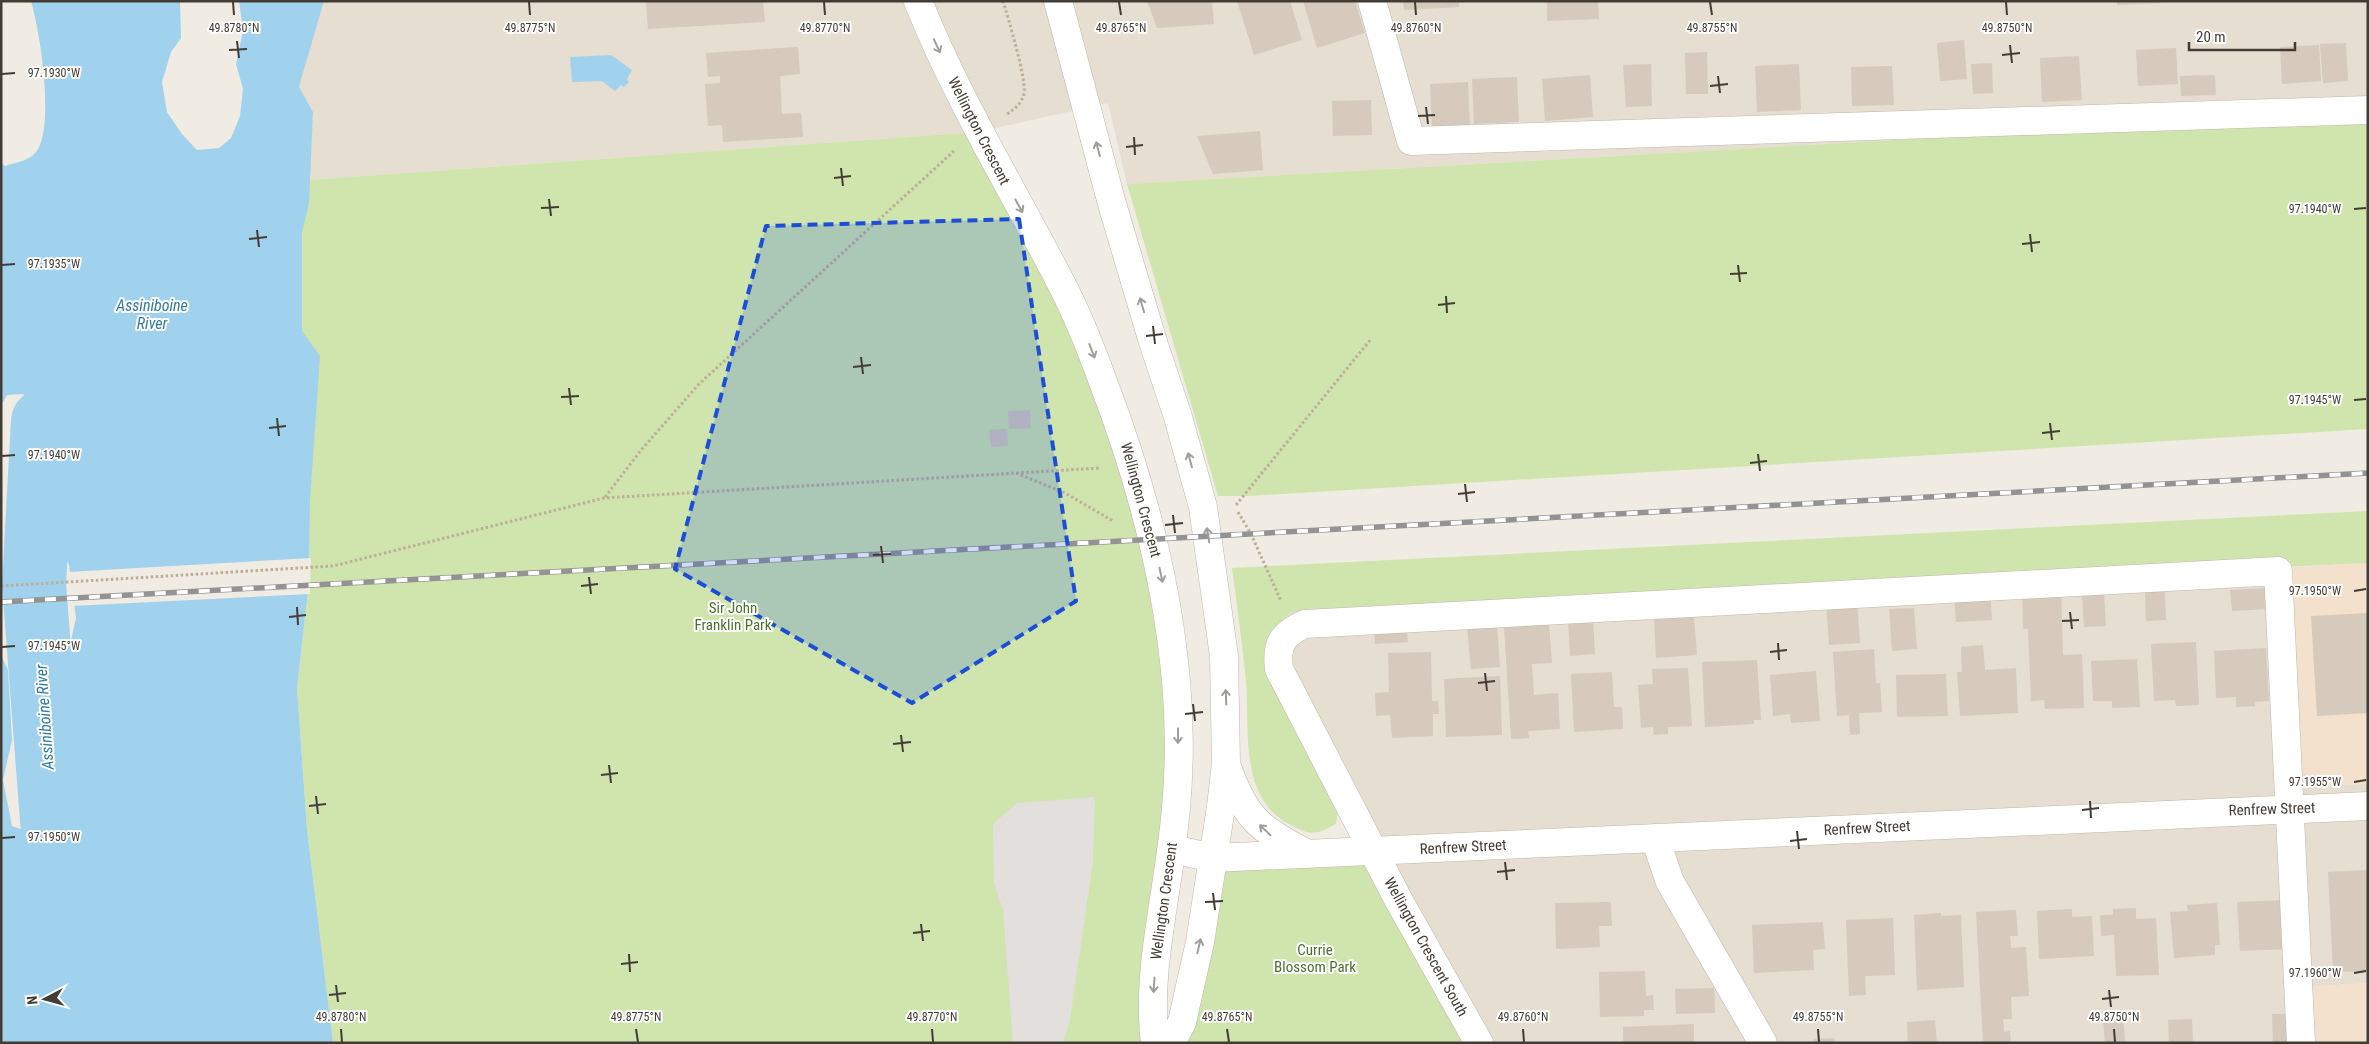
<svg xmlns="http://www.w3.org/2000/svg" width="2369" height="1044" viewBox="0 0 2369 1044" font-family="'Roboto Condensed',sans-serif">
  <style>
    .residential { fill: #e5ded1 }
    .commercial { fill: #f3e1ce }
    .green { fill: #cfe5ad }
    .parking { fill: #e2dfdc }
    .water { fill: #a0d2ed }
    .pier { fill: #f1ece3 }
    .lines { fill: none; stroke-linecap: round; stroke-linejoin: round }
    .river { stroke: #a0d2ed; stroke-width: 64 }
    .building { fill: #d5cabc }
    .minor-casing { stroke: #bfb6a9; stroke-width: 29 }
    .path { stroke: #bdae98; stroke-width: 3; stroke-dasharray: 2.5 2.5; stroke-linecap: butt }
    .minor { stroke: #fff; stroke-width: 28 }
    .rail-casing { stroke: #939393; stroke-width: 5.5 }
    .rail { stroke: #fff; stroke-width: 4; stroke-dasharray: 11; stroke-linecap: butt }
    .oneway { stroke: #a19e9a }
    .marked { fill: #1d4ed8; fill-opacity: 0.2; stroke: #1d4ed8; stroke-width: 4; stroke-dasharray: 10 6; stroke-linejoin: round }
    .ticks { fill: none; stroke: #433c34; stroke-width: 2 }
    .labels { text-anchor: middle; stroke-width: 4; stroke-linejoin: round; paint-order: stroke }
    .street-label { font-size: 15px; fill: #433c34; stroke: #fff }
    .park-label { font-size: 15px; fill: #49722a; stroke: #fff }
    .water-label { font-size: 16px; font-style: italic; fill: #2f7aa2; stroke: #fff }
    .ticks-label { font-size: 12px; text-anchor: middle; fill: #433c34; stroke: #fff; stroke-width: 4; stroke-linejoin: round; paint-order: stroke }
  </style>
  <rect width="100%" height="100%" fill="#f1ece3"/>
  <path class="residential" d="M324,1h2044v112l-1241,71 -19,-81 -130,29 -669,48 4,-68 -14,-25z
    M2289,567l11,220 68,-3v199l-61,4 2,56h-830l-212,-401 5,-10 19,-20z"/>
  <path class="commercial" d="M2368,563v221l-69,3 -10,-220z
    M2368,983v60h-59l-2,-56z"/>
  <path class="green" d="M2368,113v316l-1121,67h-29l-91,-312z
    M978,132l83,151 109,348 -15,412h-822l-26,-214 -10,-141 12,-106 1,-81 -8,-170v-98l7,-29v-24z
    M2368,511v52l-1077,49 -19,20 -5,10 72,161 -3,21c-20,11 -25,12 -45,1 -53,-26 -41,-95 -45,-144 -4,-38 -9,-75 -14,-113z
    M1373,852l106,191h-308l42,-185z"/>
  <path class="parking" d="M1095,797l-2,65 -23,158 -7,23h-50l-10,-133 -9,-27 -1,-59 24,-21z"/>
  <path class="water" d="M31,1h149l1,37 -10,14 -9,30 5,30 15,22 15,16 22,-2 12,-10 9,-22 3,-27 -7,-25 7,-33 -4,-30h85l-25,86 14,25 -4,92 -7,29v98l18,25 -10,145 -1,81 -12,106 10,141 26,214h-332v-388l7,15 4,70 -9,40 9,46 17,6 14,-11 14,-47 7,-37 -2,-56 14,-63 -7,-53 -34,-62 -5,-100 -7,-9 -16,1 -6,11v-243l4,3c12,-4 26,-5 33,-17 16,-29 2,-117 -7,-148z
    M611,55l21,15 -5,9 2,3 -5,5 -3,-2 -6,6 -13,-10 -30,1 -2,-25z"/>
  <path class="pier" d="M311,558l-1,36 -238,12 -4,-34z"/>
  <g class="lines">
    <path class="river" d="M43,421l-9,163 35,459"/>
  </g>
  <path class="building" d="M646,1h117l2,21 -117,7z
    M1147,1h65l2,23 -57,4z
    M1237,1h53l12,39 -48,15z
    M1303,1h52l10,32 -48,15z
    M1403,1h56v6l-55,3z
    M1547,1h51l1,18 -52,2z
    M2117,1h44v2l-44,2z
    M1964,40l3,39 -27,2 -3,-38z
    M2346,43l2,38 -25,2 -3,-39z
    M2319,45l2,36 -39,3 -2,-37z
    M798,47l2,27 -20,2 2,38 19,-1 2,24 -80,5 -1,-17 -14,1 -3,-42 15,-1v-7l-12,1 -2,-24z
    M2176,48l2,36 -40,2 -2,-36z
    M1707,52l1,42h-22l-1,-41z
    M2079,56l3,44 -40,2 -2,-44z
    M1992,63l1,30 -20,1 -2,-30z
    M1651,64l1,42 -26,1 -3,-42z
    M1799,64l2,46 -44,2 -2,-46z
    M1892,66l2,39 -42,1 -1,-39z
    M1590,75l3,42 -48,4 -3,-42z
    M2215,75l1,20 -35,1 -1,-20z
    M1517,77l2,45 -45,2 -2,-45z
    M1468,82l2,46 -38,3 -2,-47z
    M1371,100l1,35 -39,1 -1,-35z
    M1260,131l3,39 -50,4 -16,-38z
    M1030,410l1,18 -22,1 -1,-18z
    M1007,429l1,17 -17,1 -2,-17z
    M2061,588l2,67 19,-1 2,54 -39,1 -1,-9 -13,1 -3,-72h-5l-1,-40z
    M2265,588l1,21 -34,2 -2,-21z
    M1990,592l2,28 -36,2 -2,-28z
    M2145,592h20l1,28 -20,1z
    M2104,593l2,33 -22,1 -2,-32z
    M1857,599l3,44 -31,2 -3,-44z
    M1914,608l3,41 -25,2 -3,-42z
    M2368,613v100l-51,3 -6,-100z
    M1694,617l3,38 -41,3 -2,-39z
    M1593,619l2,35 -25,2 -2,-35z
    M1406,622l2,20 -33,2 -1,-20z
    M1549,624l3,39 -20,1 2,31 24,-2 2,36 -32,2 1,7 -18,1 -7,-112z
    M1497,625l3,42 -29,2 -4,-42z
    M2196,642l3,63 -23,1 -1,-6 -21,1 -3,-57z
    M1983,645l2,25 31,-2 2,45 -58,3 -3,-44h5l-1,-25z
    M2266,648l3,53 -14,1v4l-19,1v-10l-20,1 -2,-47z
    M1874,649l2,34h4l2,29 -23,1 1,21 -10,1 -1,-20 -12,1 -4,-64z
    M1431,652l1,49h6l1,13h-6v22l-41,2 -2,-23 -14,1 -1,-23 14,-1 -1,-39z
    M2137,659l3,48 -28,1v-7h-19l-2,-40z
    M1757,660l4,60h-7v4l-49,3 -3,-65z
    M1688,668l4,58 -24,1v7l-14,1 -1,-8 -12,1 -3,-43 15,-1 -1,-15z
    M1816,671l4,50 -29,2 -1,-9 -17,2 -3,-41z
    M1612,672l2,35h8l1,22 -49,3 -3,-58z
    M1946,674l2,42 -51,1 -1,-42z
    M1500,676l2,59 -56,2 -2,-58z
    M2368,870v101l-35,1 -5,-100z
    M2286,900l2,49 -48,2 -3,-49z
    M1611,902l1,24h-13l1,21 -44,2 -1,-46z
    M2217,903l3,42h-5v10l-41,3 -4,-46 18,-1 -1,-6z
    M2136,908v11l20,-1 3,57 -43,1 -2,-41 -13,1 -1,-21h13v-6z
    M2072,909v8l20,-1 2,40 -55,3 -2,-48z
    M2016,910l2,26h-8l1,12 15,-1 3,49 -18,1 1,22h-9l1,13 6,-1 1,12h-28l-7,-131z
    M1941,913v3l20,-1 3,72 -47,3 -3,-75z
    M1893,918l2,57 -30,1 1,19 -17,1 -3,-76z
    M1823,922l2,27 -12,1 1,20 -60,3 -2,-48z
    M1645,971l1,25 7,-1 1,15h-10v6l-44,1 -1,-45z
    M1714,988l1,25 -39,1 -1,-25z
    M2272,1014h20l1,29h-20z
    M2123,1015l2,28h-20l-2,-26z
    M2192,1019l1,24h-24l-1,-23z
    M1935,1020l2,23h-29l-1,-21z
    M1694,1024v19h-71v-16z
    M1834,1038l1,5h-21v-4z"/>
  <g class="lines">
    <defs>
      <path id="minor" d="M918,1c39,98 94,187 142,280 18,34 32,70 45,106 36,95 62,192 71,294 5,56 3,115 -5,170 -8,64 -24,128 -16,192
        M1058,1l54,203 41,138 25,75 25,90 21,149 2,107 -5,44 -21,135 -18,80 -11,21
        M1372,1l39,140 957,-31
        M1227,767c18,50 31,62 79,86
        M1655,838l15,44 93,161
        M1172,849l41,9 1155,-52
        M1479,1043l-81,-144 -119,-230c-3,-25 3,-35 26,-45l973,-53 23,472"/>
    </defs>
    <use href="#minor" class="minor-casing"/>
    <path class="path" d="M1003,1c5,17 24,79 21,93 -3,10 -9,15 -17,20
      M1016,473l49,20 48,28
      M605,497l37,-48 57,-65 255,-233
      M1236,505l135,-166
      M1238,512l13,22 30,67
      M1,586l332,-20 271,-68 496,-30"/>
    <use href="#minor" class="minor"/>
    <defs>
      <path id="rail" d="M1,602l2367,-129"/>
    </defs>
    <use href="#rail" class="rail-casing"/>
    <use href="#rail" class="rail"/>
  </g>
  <defs><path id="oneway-shaft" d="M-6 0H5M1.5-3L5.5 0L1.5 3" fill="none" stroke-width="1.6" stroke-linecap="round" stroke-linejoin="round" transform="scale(1.25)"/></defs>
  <g class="oneway">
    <use href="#oneway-shaft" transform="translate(937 46) rotate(65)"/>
    <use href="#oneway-shaft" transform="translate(1098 149) rotate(-105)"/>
    <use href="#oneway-shaft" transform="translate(1019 206) rotate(61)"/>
    <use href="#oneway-shaft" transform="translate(1142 305) rotate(-106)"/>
    <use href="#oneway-shaft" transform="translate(1092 351) rotate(69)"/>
    <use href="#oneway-shaft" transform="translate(1190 460) rotate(-105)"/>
    <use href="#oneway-shaft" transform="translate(1208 535) rotate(-100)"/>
    <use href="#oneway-shaft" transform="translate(1161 575) rotate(78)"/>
    <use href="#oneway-shaft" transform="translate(1226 697) rotate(-92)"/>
    <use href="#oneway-shaft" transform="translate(1178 736) rotate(90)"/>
    <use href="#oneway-shaft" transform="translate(1265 830) rotate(-137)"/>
    <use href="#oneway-shaft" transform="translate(1199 946) rotate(-77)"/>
    <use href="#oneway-shaft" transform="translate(1154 985) rotate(94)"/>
  </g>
  <path class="marked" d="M1019,219l57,382 -164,102 -237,-134 91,-343z"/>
  <path class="ticks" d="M233,2l1,13M529,2l1,13M824,2l1,13M1119,2l2,13M1415,2l1,13M1710,2l2,13M2006,2l1,13M237,41l2,17M2010,45l2,18M229,50l18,-1M2002,55l18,-2M2,74l13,-1M1718,76l2,17M1710,86l18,-2M1426,107l2,17M1418,116l17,-1M1134,137l1,18M1126,147l17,-2M841,168l2,18M834,178l17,-2M549,199l2,17M541,208l18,-1M2354,209l12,-1M257,230l2,17M2030,234l2,18M249,239l18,-2M2022,244l18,-2M2,265l13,-1M1738,265l2,17M1730,274l17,-1M1446,296l1,17M1438,305l17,-2M1153,326l2,18M1146,336l17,-2M861,357l2,17M853,367l18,-2M569,388l2,17M561,397l18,-1M2354,400l12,-1M277,418l2,18M2050,423l2,17M269,428l17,-2M2042,433l18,-2M1758,454l2,17M2,456l13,-1M1750,463l17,-2M1465,484l2,18M1458,494l17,-2M1173,515l2,18M1165,525l18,-2M881,546l2,17M873,555l18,-1M589,577l2,17M581,586l17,-2M2354,591l12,-2M297,607l1,18M2070,612l2,17M289,617l17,-2M2062,621l17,-1M1778,643l1,17M2,647l13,-1M1770,652l17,-2M1485,673l2,18M1478,683l17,-2M1193,704l2,17M1185,714l18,-2M901,735l2,17M893,744l18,-2M609,765l2,18M601,775l17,-2M2354,782l12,-2M316,796l2,18M2090,801l1,17M309,806l17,-2M2082,810l17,-2M1797,831l2,18M2,838l13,-1M1790,841l17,-2M1505,862l2,18M1497,872l18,-2M1213,893l2,17M1205,902l18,-1M921,924l2,17M913,933l17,-2M629,954l1,18M621,964l17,-2M2354,973l12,-2M336,985l2,17M2109,990l2,17M329,995l17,-2M2102,999l17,-2M341,1029l1,13M636,1029l2,13M932,1029l1,13M1227,1029l2,13M1523,1029l1,13M1818,1029l1,13M2114,1029l1,13"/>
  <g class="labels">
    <g class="street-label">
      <text transform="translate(979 131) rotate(63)" y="5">Wellington Crescent</text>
      <text transform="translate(1141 500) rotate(75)" y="5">Wellington Crescent</text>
      <text transform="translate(2272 809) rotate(-2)" y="5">Renfrew Street</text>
      <text transform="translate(1867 828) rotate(-3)" y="5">Renfrew Street</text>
      <text transform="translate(1463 847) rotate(-3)" y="5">Renfrew Street</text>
      <text transform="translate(1164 901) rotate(-82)" y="5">Wellington Crescent</text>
      <text transform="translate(1426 947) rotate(61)" y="5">Wellington Crescent South</text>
    </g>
    <g class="park-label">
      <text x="733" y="613">Sir John<tspan x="733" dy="17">Franklin Park</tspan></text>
      <text x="1315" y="955">Currie<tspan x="1315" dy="17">Blossom Park</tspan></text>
    </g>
    <g class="water-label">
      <text x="152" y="311">Assiniboine<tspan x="152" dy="18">River</tspan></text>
      <text transform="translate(44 717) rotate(-94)" y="6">Assiniboine River</text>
    </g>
  </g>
  <g class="ticks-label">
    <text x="234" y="32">49.8780°N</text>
    <text x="530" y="32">49.8775°N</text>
    <text x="825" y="32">49.8770°N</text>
    <text x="1121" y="32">49.8765°N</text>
    <text x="1416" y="32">49.8760°N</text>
    <text x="1712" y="32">49.8755°N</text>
    <text x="2007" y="32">49.8750°N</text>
    <text x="54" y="77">97.1930°W</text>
    <text x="2315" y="213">97.1940°W</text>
    <text x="54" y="268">97.1935°W</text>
    <text x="2315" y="404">97.1945°W</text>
    <text x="54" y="459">97.1940°W</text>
    <text x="2315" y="595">97.1950°W</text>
    <text x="54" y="650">97.1945°W</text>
    <text x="2315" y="786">97.1955°W</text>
    <text x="54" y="841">97.1950°W</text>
    <text x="2315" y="977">97.1960°W</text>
    <text x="341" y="1021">49.8780°N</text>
    <text x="636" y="1021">49.8775°N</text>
    <text x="932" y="1021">49.8770°N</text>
    <text x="1227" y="1021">49.8765°N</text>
    <text x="1523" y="1021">49.8760°N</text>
    <text x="1818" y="1021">49.8755°N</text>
    <text x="2114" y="1021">49.8750°N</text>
  </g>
  <rect width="2369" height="1044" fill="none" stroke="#433c34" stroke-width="5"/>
  <g transform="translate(45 999) rotate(264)" stroke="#ffffff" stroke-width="4" paint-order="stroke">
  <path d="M0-4L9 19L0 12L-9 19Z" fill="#433c34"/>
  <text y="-8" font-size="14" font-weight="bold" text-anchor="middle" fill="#433c34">N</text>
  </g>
  <path d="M2189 42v8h106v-8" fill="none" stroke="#433c34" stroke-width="2.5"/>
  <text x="2196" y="42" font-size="15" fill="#433c34" stroke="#ffffff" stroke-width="4" paint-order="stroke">20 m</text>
</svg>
